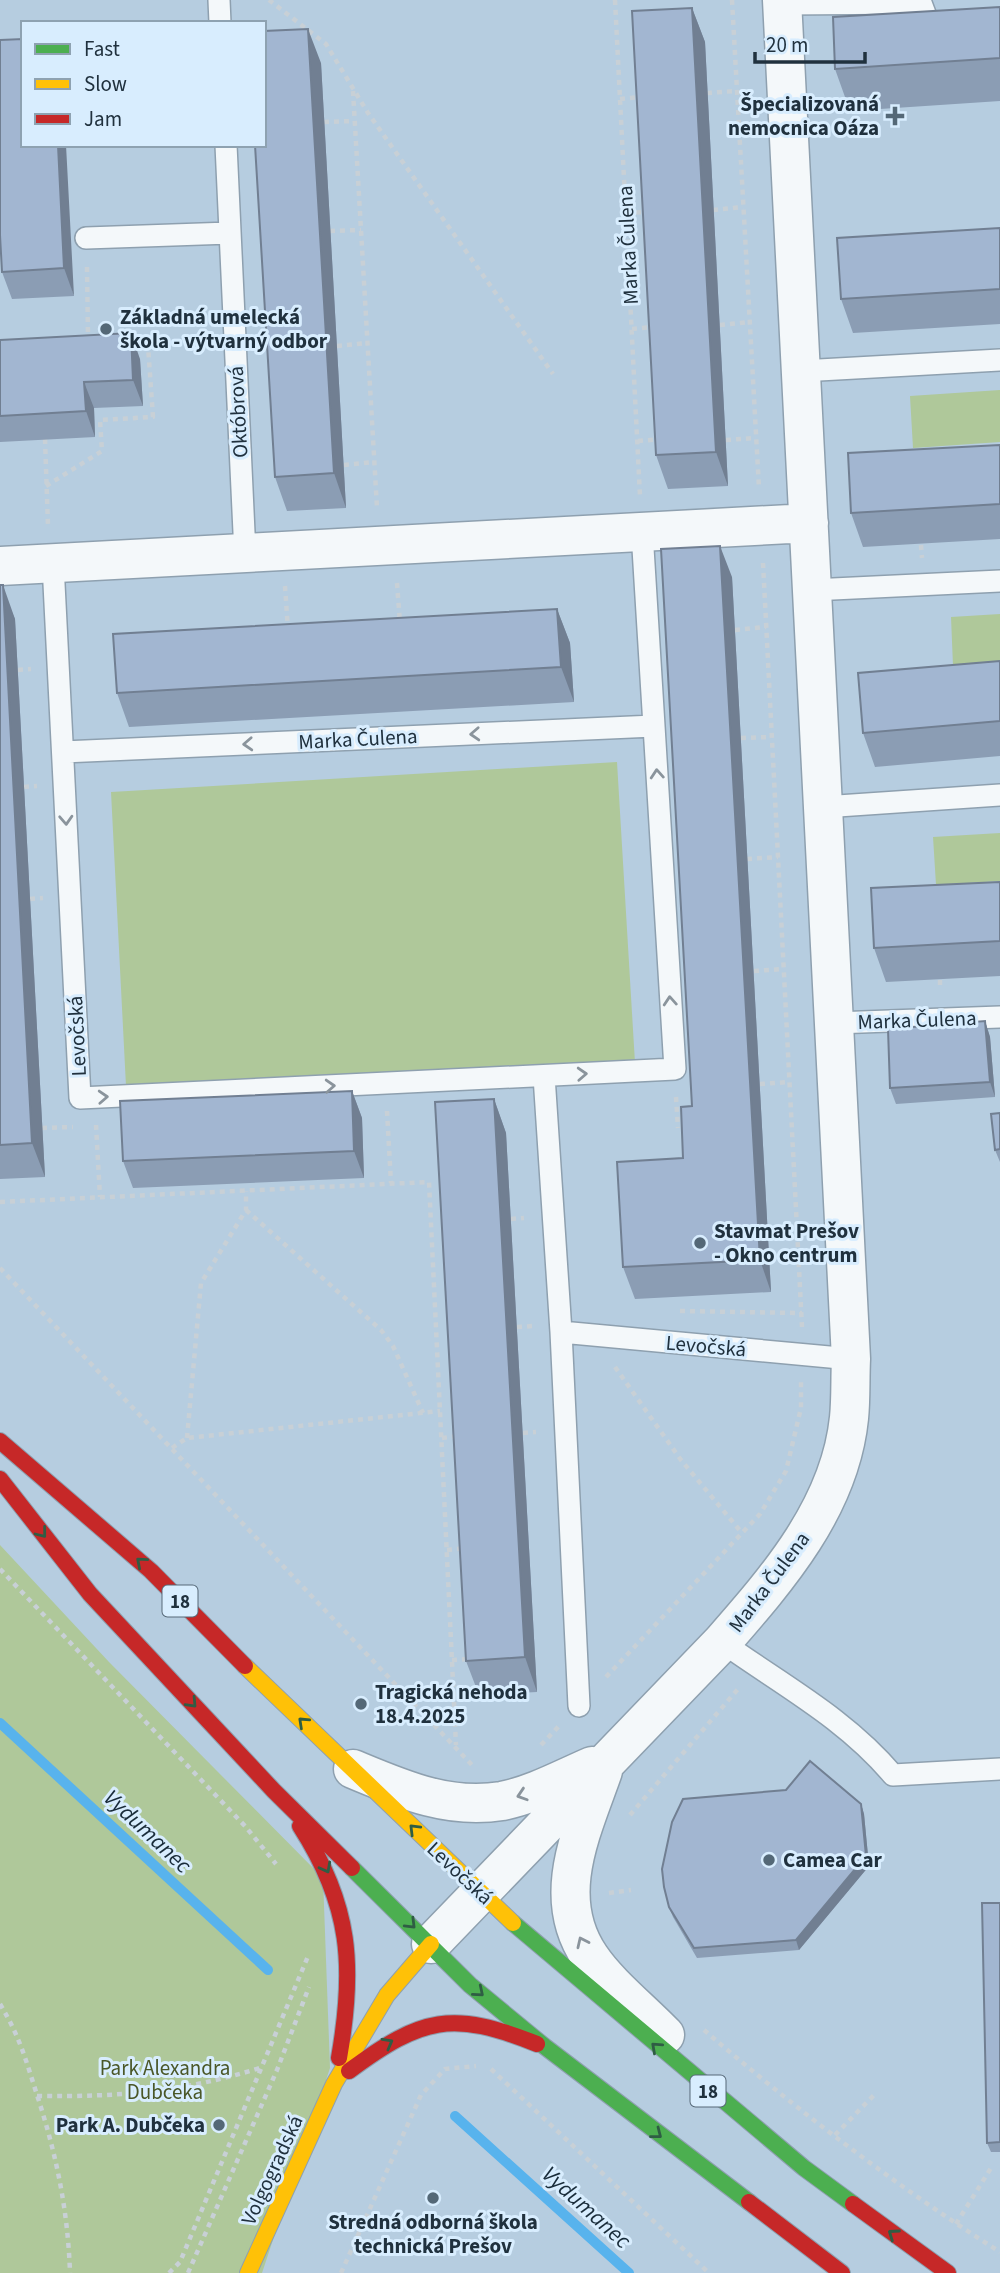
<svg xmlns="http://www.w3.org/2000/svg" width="1000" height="2273" viewBox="0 0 1000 2273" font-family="'Source Sans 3',sans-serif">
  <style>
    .green { fill: #afc89a }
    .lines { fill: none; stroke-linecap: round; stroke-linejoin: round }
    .stream { stroke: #58b3ed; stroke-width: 10 }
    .lane-casing { stroke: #8ea0af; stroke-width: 24 }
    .street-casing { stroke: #8ea0af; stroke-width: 41 }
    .fast-casing { stroke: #8ea0af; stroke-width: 18 }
    .slow-casing { stroke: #8ea0af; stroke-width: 18 }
    .jam-casing { stroke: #8ea0af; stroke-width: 18 }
    .path { stroke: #c8d0d6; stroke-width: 4.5; stroke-dasharray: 5 5; stroke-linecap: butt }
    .lane { stroke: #f4f8fa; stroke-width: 21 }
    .street { stroke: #f4f8fa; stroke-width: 38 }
    .fast { stroke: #4caf50; stroke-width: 16 }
    .slow { stroke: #ffc107; stroke-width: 16 }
    .jam { stroke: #c62828; stroke-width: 16 }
    .wall { fill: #8b9db4 }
    .shaded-wall { fill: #717f92 }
    .building { fill: #a2b6d1; stroke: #717f92; stroke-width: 2 }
    .oneway { stroke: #8a949c }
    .oneway2 { stroke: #2f5d44 }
    .poi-dot { fill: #546877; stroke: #d8edfe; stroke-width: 2.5 }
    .labels { text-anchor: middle; stroke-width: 6; stroke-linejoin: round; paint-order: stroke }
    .shield { fill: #d8edfe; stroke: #576978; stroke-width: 2 }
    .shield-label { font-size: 19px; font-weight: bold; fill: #20313e }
    .poi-label { font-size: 21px; font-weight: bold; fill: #20313e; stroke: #d8edfe; text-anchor: start }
    .street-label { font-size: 21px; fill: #20313e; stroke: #d8edfe }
    .park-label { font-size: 21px; fill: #4a5728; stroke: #d8edfe }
    .water-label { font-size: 23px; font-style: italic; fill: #192c3a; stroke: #d8edfe }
  </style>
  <rect width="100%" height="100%" fill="#b6cde0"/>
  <path class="green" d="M1000,390v52l-87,6 -3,-52z
    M1000,614v49l-47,3 -2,-49z
    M617,762l18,301 -509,23 -15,-294z
    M1000,833v48l-64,4 -3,-48z
    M0,1545l109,117 214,216 7,190 -68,205h-262z"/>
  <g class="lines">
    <path class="stream" d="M0,1723l268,247
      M455,2116l174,157"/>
    <defs>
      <path id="lane" d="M219,0l1,23
        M782,4l139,-1 9,24 70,4
        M226,145l19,409
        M86,238l144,-5
        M801,371l199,-11
        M642,532l12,194
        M53,564l27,534 595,-29 -21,-343 -591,26
        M812,590l188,-9
        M823,807l177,-12
        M834,1023l166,-6
        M544,1076l17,256 290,27
        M561,1332l18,374
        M722,1642c60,43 123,76 171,133l107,-6"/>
      <path id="street" d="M0,566l809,-43
        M353,1769c48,20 95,41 149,32 31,-6 62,-23 90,-35
        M603,1771c-21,60 -54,126 -13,186 18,27 52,54 75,78
        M431,1944l291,-302c56,-64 118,-135 127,-224 2,-19 1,-39 2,-59l-69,-1359"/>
      <path id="fast" d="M352,1868l118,117 74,61 205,156
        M513,1923l291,245 49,36"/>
      <path id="slow" d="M245,1666l268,257
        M248,2273l86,-189 53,-89 44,-51"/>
      <path id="jam" d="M0,1441l151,130 94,95
        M0,1479l90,115 184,197 78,77
        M300,1826c51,79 55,141 39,232
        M349,2071c73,-54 103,-61 188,-27
        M749,2202l93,71
        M853,2204l95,69"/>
    </defs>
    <use href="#lane" class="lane-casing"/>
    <use href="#street" class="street-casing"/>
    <use href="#fast" class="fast-casing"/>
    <use href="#slow" class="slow-casing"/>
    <use href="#jam" class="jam-casing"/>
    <path class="path" d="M269,0l57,44 42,69 185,261
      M615,0l25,496
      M732,0l27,488
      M353,91l24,417
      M707,93l29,-2
      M620,99l20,-2
      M324,122l30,-1
      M713,210l30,-3
      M626,213l20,-1
      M330,231l31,-1
      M87,267l1,71
      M720,325l29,-3
      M632,329l20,-2
      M337,346l30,-3
      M45,439l3,87
      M726,440l30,-2
      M638,441l23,-2
      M344,465l30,-3
      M46,486l56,-35 -2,-31 53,-3 -5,-71 -16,1
      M921,545l1,13
      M763,563l39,764
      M397,583l3,40
      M285,586l3,44
      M735,630l31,-3
      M18,670l13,-1
      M741,738l30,-1
      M24,787l13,-1
      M747,859l31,-2
      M30,899l13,-1
      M754,971l30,-2
      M940,980v10
      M760,1084l30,-2
      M676,1097l2,31
      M387,1111l4,72
      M96,1125l4,72
      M42,1128l31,-1
      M0,1202l429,-20 27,563
      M246,1210l135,120 12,16 30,67
      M511,1219l13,-1
      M0,1268l472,497
      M680,1311l122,2
      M517,1327l17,-1
      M615,1367l66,93 61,73
      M523,1433l13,-1
      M187,1438l14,-155 45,-73v-19
      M442,1438l16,-2
      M172,1448l15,-10 253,-27
      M447,1550l19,-2
      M0,1569l245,257 31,38
      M452,1660l17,-1
      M606,1677l154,-163 26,-43 15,-63v-27
      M541,1745l18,-19
      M630,1815l108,-126
      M609,1893l22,-3
      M0,2004c21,35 26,57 38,94 19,59 30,114 32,175
      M704,2030c93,80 192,156 296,222
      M491,2069l218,204
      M37,2096c82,1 145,-4 223,-28
      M835,2135l39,-40
      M956,2224l35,-56
      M169,2273l11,-11 129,-308
      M188,2273l89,-203 32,-83
      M341,2273l80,-178 24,-26 31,-3"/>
    <use href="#lane" class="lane"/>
    <use href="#street" class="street"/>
    <use href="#fast" class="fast"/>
    <use href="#slow" class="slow"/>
    <use href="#jam" class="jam"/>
  </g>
  <path class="wall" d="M1000,7v94l-150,10 -15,-42z
    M692,8l13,34 23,444 -60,3 -12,-34z
    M0,40l74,256 -62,3 -10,-27z
    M321,63l25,445 -59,3 -12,-34z
    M1000,228v96l-147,9 -12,-34z
    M0,340l140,19 3,47 -49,2 1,29 -95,5z
    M1000,445v94l-137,8 -12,-34z
    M732,577l39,715 -136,7 -12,-32 60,-109 9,-52z
    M0,585l15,34 30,558 -45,2z
    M557,609l13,34 4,59 -445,25 -12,-34z
    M1000,661v95l-125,11 -12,-34z
    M1000,882v94l-114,6 -12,-34z
    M985,1021l5,16 5,60 -99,7 -6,-16z
    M352,1091l10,27 2,60 -231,10 -10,-27z
    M494,1099l12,34 31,559 -58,3 -13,-34z
    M1000,1113v49l-5,-12z
    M861,1804l3,10 5,52 -70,84 -102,8 -24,-41 -4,-10z
    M1000,1903v249h-9l-4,-9z"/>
  <path class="shaded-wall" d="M692,8l13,34 23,444 -12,-34z
    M308,29l13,34 25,445 -12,-35z
    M58,145h8l8,151 -10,-28z
    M131,333l9,26 3,47 -10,-26z
    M84,382l10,26 1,29 -9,-26z
    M720,546l12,31 39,715 -11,-32z
    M3,585l12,34 30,558 -13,-34z
    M557,609l13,34 4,59 -13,-35z
    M985,1021l5,16 5,60 -5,-15z
    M352,1091l10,27 2,60 -10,-27z
    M494,1099l12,34 31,559 -12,-35z
    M861,1804l3,10 5,52 -70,84 -3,-10z"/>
  <path class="building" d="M1000,7v51l-165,11 -2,-52z
    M692,8l24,444 -60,3 -24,-444z
    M308,29l26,444 -59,4 -20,-332h9v-114z
    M23,39v106h35l6,123 -62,4 -2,-37v-195z
    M1000,228v61l-159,10 -4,-61z
    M131,333l2,47 -49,2 2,29 -86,5v-76z
    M1000,445v59l-149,9 -3,-60z
    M720,546l40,714 -137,7 -6,-105 66,-4 -2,-51 11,-1 -31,-557z
    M0,585h3l29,558 -32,2z
    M557,609l4,58 -444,26 -4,-59z
    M1000,661v60l-137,12 -5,-60z
    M1000,882v59l-126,7 -3,-60z
    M985,1021l5,61 -100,6 -2,-59z
    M352,1091l2,60 -231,10 -3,-60z
    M494,1099l31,558 -59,4 -31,-559z
    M1000,1113v36l-5,1 -4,-36z
    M810,1761l51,43 5,52 -70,84 -102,8 -25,-41 -5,-20 -2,-18 10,-47 11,-23 103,-9z
    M982,1903h18v239l-13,1z"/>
  <defs><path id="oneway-chevron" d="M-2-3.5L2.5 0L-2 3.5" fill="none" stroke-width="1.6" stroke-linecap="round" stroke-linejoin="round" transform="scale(1.75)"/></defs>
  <g class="oneway">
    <use href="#oneway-chevron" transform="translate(475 734) rotate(177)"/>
    <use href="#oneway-chevron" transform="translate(248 744) rotate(177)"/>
    <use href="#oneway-chevron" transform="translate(657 774) rotate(-94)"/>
    <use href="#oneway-chevron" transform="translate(66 820) rotate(87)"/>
    <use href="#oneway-chevron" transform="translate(670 1001) rotate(-94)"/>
    <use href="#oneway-chevron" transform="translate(582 1074) rotate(-3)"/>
    <use href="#oneway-chevron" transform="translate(330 1086) rotate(-3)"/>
    <use href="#oneway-chevron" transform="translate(103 1097) rotate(-3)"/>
    <use href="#oneway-chevron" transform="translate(522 1795) rotate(162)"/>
    <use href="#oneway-chevron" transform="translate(582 1942) rotate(-115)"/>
  </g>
  <g class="oneway2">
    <use href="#oneway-chevron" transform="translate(42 1533) rotate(52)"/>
    <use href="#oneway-chevron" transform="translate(141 1562) rotate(-139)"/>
    <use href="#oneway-chevron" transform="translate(192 1703) rotate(47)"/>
    <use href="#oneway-chevron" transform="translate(303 1722) rotate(-137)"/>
    <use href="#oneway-chevron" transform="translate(414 1829) rotate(-135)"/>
    <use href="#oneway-chevron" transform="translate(326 1868) rotate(62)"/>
    <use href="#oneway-chevron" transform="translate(411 1924) rotate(45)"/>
    <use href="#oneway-chevron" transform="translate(479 1992) rotate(40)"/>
    <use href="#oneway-chevron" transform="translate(388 2043) rotate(-29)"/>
    <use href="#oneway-chevron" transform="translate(656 2047) rotate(-138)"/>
    <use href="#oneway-chevron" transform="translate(657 2134) rotate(38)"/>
    <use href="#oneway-chevron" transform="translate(893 2234) rotate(-145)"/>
  </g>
  <g class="poi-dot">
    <path d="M891.5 105.5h7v7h7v7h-7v7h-7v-7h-7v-7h7z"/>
    <circle cx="106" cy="329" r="7"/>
    <circle cx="700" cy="1243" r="7"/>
    <circle cx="361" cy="1704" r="7"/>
    <circle cx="769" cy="1860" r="7"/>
    <circle cx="219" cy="2125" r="7"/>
    <circle cx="433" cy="2198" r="7"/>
  </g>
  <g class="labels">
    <g class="shield">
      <rect x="162.5" y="1585.5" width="35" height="31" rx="5"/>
      <rect x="690.5" y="2075.5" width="35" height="31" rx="5"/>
    </g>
    <g class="shield-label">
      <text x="180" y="1608">18</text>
      <text x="708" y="2098">18</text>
    </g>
    <g class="poi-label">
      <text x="879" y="111" text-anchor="end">Špecializovaná<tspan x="879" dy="24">nemocnica Oáza</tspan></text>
      <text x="120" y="324">Základná umelecká<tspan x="120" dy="24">škola - výtvarný odbor</tspan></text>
      <text x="714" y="1238">Stavmat Prešov<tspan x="714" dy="24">- Okno centrum</tspan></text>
      <text x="375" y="1699">Tragická nehoda<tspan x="375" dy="24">18.4.2025</tspan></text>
      <text x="783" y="1867">Camea Car</text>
      <text x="205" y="2132" text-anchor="end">Park A. Dubčeka</text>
      <text x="433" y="2229" text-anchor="middle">Stredná odborná škola<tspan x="433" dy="24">technická Prešov</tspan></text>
    </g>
    <g class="street-label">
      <text transform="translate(628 245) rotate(-93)" y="7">Marka Čulena</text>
      <text transform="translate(238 412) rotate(-93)" y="7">Októbrová</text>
      <text transform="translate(358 739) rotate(-3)" y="7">Marka Čulena</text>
      <text transform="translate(917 1020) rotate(-2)" y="7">Marka Čulena</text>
      <text transform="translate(77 1036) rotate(-93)" y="7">Levočská</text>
      <text transform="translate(706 1346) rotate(5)" y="7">Levočská</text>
      <text transform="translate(769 1582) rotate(-53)" y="7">Marka Čulena</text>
      <text transform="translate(460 1873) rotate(43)" y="7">Levočská</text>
      <text transform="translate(272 2170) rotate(-65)" y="7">Volgogradská</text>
    </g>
    <g class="park-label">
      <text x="165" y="2075">Park Alexandra<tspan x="165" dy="24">Dubčeka</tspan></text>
    </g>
    <g class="water-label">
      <text transform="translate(148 1831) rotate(43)" y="8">Vydumanec</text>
      <text transform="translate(587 2207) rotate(42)" y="8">Vydumanec</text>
    </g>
  </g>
  <rect x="21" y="21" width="245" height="126" fill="#d8edfe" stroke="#8ea2b1" stroke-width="2"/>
  <rect x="35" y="44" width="35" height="10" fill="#4caf50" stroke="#8ea2b1" stroke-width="2"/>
  <text x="84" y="56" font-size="21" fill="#20313e">Fast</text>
  <rect x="35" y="79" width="35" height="10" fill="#ffc107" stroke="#8ea2b1" stroke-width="2"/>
  <text x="84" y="91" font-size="21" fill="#20313e">Slow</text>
  <rect x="35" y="114" width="35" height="10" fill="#c62828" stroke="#8ea2b1" stroke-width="2"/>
  <text x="84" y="126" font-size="21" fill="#20313e">Jam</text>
  <path d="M755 52v10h110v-10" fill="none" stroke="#20313e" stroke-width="3.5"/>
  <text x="766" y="52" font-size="21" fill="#20313e" stroke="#d8edfe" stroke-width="5" paint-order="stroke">20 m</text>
</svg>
